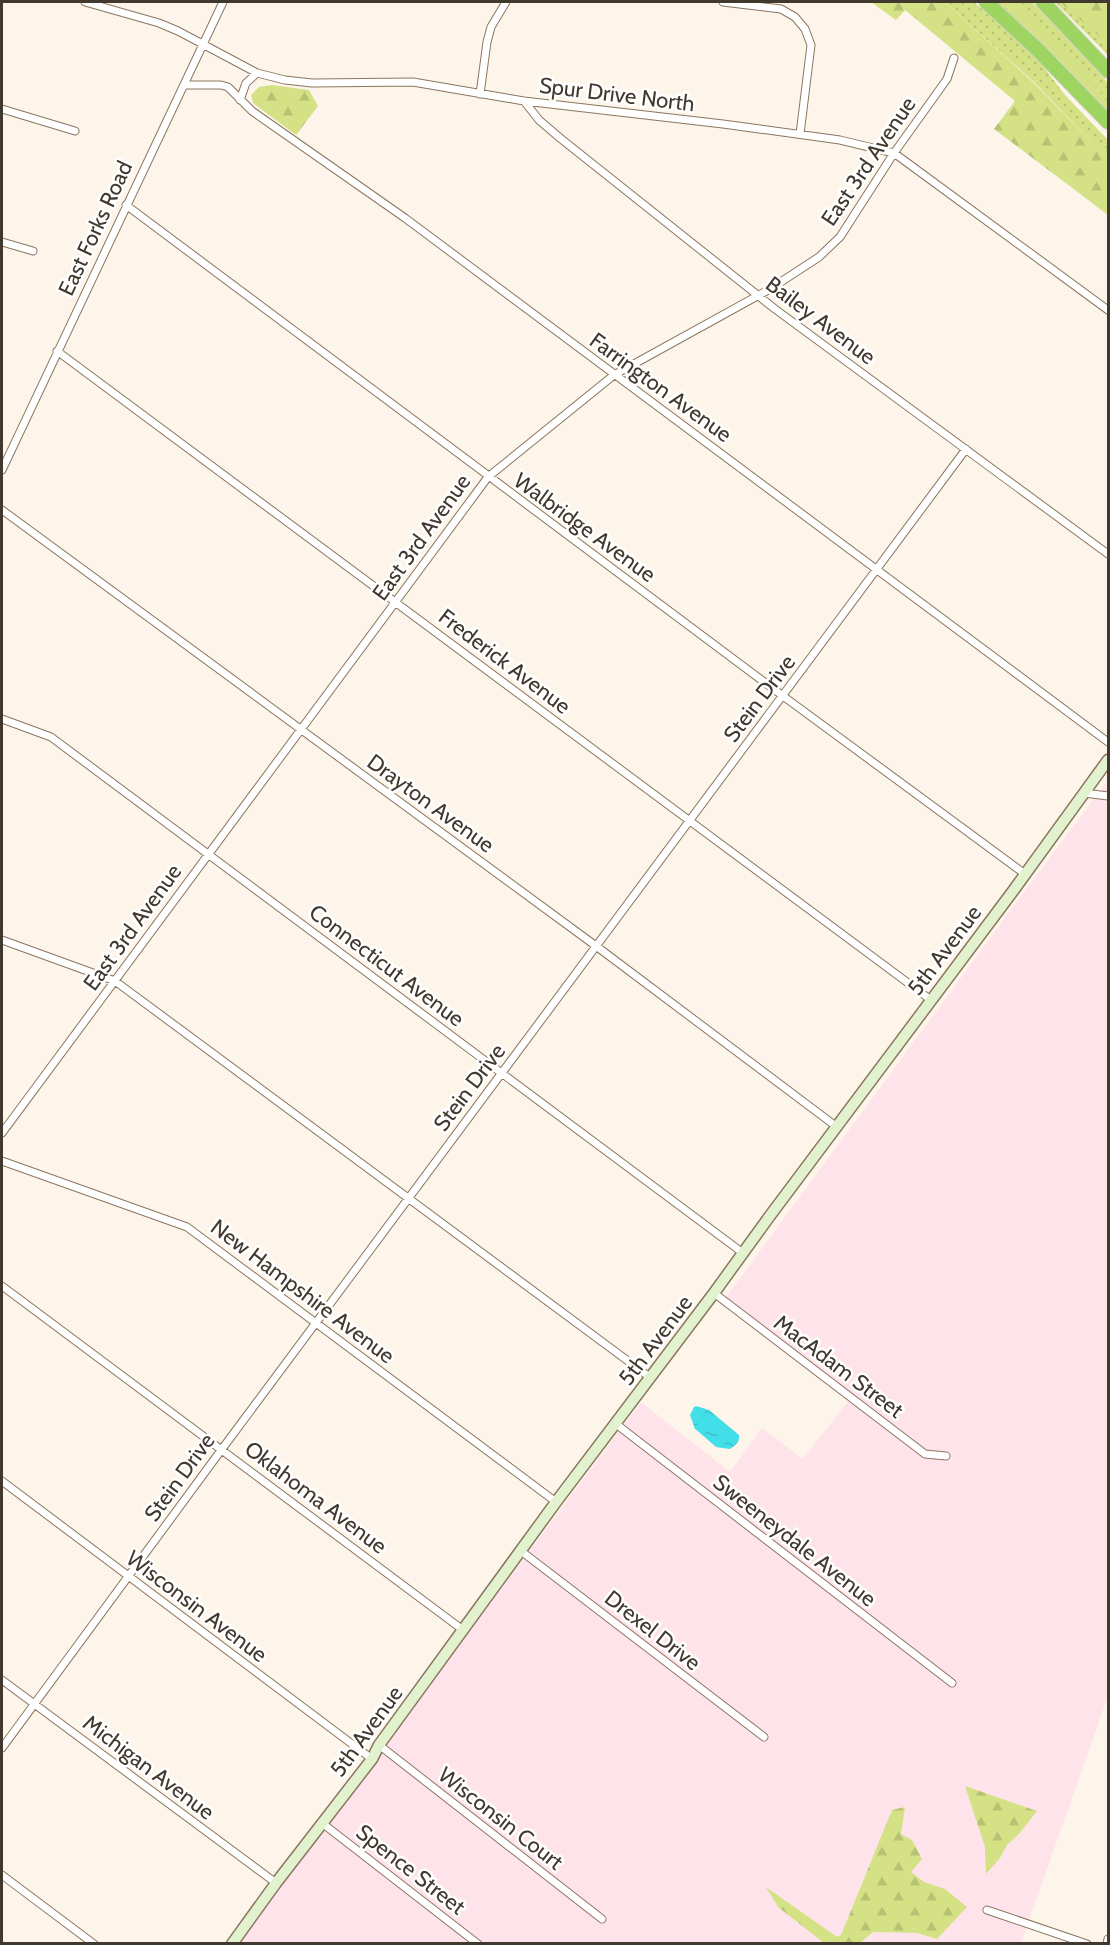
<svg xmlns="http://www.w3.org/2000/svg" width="1110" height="1945" viewBox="0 0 1110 1945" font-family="Cabin,sans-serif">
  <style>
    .industrial { fill: #fee4ea }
    .grass { fill: url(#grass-dots) }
    .forest { fill: url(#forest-firs) }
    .water { fill: url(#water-ripples) }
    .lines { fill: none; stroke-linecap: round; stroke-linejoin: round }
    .street-casing { stroke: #8b765f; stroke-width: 9 }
    .secondary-casing { stroke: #8b765f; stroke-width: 13 }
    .highway-casing { stroke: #d5d3d1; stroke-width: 16 }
    .street { stroke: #fff; stroke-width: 7 }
    .secondary { stroke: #e2f2cf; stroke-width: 10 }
    .highway { stroke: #9ed460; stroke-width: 14 }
    .labels { text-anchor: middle; stroke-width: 5; stroke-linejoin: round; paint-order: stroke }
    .street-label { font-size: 22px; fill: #41382e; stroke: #fff }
  </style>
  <defs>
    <pattern id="grass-dots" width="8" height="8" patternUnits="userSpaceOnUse" patternTransform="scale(1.5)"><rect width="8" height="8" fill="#d4e185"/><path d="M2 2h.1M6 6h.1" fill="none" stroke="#b7c273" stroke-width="1.8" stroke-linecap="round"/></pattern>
    <pattern id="forest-firs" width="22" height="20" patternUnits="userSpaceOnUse" patternTransform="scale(1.5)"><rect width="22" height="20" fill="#d4e185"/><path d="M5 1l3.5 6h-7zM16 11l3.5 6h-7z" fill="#b7c273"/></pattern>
    <pattern id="water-ripples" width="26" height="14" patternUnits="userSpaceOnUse" patternTransform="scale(1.5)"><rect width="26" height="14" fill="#43dfe8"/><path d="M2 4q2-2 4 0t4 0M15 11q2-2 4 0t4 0" fill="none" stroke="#3cc0c7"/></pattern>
  </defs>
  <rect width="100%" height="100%" fill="#fdf4ea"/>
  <path class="industrial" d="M1108,780v916l-87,247 -786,1 406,-542 89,70 32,-44 41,31 48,-62 -127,-97 297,-404z"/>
  <path class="grass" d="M945,2h29l48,42 21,22 22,29 43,45v19l-73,-76z
    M996,2h36l34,32 42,49v30l-60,-62z
    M1055,2h53v54l-6,-7z"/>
  <path class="forest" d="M871,2h74l90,82 73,75v56l-114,-86 21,-28 -110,-91 -9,10z
    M1007,2h7l43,39 51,60z
    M1060,2h48v42z
    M272,85l37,5 9,16 -22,29 -43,-32 -2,-8 8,-8z
    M965,1786l72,25 -18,23 -12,11 -7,13 -14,16 -1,-27z
    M905,1807l-4,27 11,6 10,19 -11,13 13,10 21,7 22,18 -30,32 -20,-6 -44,-1 -13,11h-36l-46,-36 -12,-20 71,50 4,-2 51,-125z"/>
  <path class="water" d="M696,1406l13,4 30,25c1,7 -3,10 -9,14l-14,-2 -16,-14 -5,-4 -5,-14 4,-8z"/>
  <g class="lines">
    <defs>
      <path id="street" d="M85,2l74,21 19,8 79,42 28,7 27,3 101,-1 111,19 199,23 117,16 54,13 214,157
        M723,2l58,7 14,8 10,12 6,16 -11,89
        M184,85h37l7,2 24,24 153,107 703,524
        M480,94l7,-52 4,-15 15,-25
        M240,100l6,-17 11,-10
        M524,101l15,19 21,18 215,171 333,245
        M2,109l73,22
        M126,205l657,491 242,178
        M2,242l31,9
        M57,351l874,649
        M2,470l221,-468
        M2,510l594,436 241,181
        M2,719l49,18 692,516
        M1084,793l24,3
        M2,940l113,41 536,397
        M2,1133l486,-656 126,-102 156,-86 49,-32 21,-20 54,-84 53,-74 7,-21
        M2,1161l185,66 369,275
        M2,1286l461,344
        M714,1293l211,161 21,2
        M616,1424l336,259
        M2,1481l370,278
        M521,1551l243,186
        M2,1680l274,203
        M379,1745l223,174
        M2,1748l220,-299 744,-1000
        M322,1823l156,121
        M2,1875l92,69
        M987,1910l100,34
        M1107,1944l1,-5"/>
      <path id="secondary" d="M232,1944l44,-61 96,-124 7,-14 177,-243 158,-209 55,-76 244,-326 95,-131"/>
      <path id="highway" d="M986,2l51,47 71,73
        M1043,2l65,69"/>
    </defs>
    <use href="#street" class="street-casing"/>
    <use href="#secondary" class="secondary-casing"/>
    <use href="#highway" class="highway-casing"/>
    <use href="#street" class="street"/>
    <use href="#secondary" class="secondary"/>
    <use href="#highway" class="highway"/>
  </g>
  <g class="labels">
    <g class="street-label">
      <text transform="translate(617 94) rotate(7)" y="8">Spur Drive North</text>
      <text transform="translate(868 161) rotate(-56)" y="8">East 3rd Avenue</text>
      <text transform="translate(95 228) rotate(-65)" y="8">East Forks Road</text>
      <text transform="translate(821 320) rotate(37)" y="8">Bailey Avenue</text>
      <text transform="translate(661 387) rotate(36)" y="8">Farrington Avenue</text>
      <text transform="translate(585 527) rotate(36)" y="8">Walbridge Avenue</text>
      <text transform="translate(421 537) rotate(-54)" y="8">East 3rd Avenue</text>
      <text transform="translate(505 661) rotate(37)" y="8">Frederick Avenue</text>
      <text transform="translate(759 698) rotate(-53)" y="8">Stein Drive</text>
      <text transform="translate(431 803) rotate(36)" y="8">Drayton Avenue</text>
      <text transform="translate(132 927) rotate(-54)" y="8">East 3rd Avenue</text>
      <text transform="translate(944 950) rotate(-53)" y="8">5th Avenue</text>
      <text transform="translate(387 965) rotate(37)" y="8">Connecticut Avenue</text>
      <text transform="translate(469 1087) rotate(-53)" y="8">Stein Drive</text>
      <text transform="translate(303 1291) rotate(37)" y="8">New Hampshire Avenue</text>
      <text transform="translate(655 1340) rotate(-53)" y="8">5th Avenue</text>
      <text transform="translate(839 1366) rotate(37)" y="8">MacAdam Street</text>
      <text transform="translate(179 1477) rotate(-54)" y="8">Stein Drive</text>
      <text transform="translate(316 1497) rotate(37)" y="8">Oklahoma Avenue</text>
      <text transform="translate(795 1540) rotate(38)" y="8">Sweeneydale Avenue</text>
      <text transform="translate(197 1606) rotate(37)" y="8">Wisconsin Avenue</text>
      <text transform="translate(653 1630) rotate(38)" y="8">Drexel Drive</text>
      <text transform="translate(366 1731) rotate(-54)" y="8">5th Avenue</text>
      <text transform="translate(149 1767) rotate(37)" y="8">Michigan Avenue</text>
      <text transform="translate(501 1818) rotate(38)" y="8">Wisconsin Court</text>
      <text transform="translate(411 1869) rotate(38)" y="8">Spence Street</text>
    </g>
  </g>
  <rect width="1110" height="1945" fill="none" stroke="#41382e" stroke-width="6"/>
</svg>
